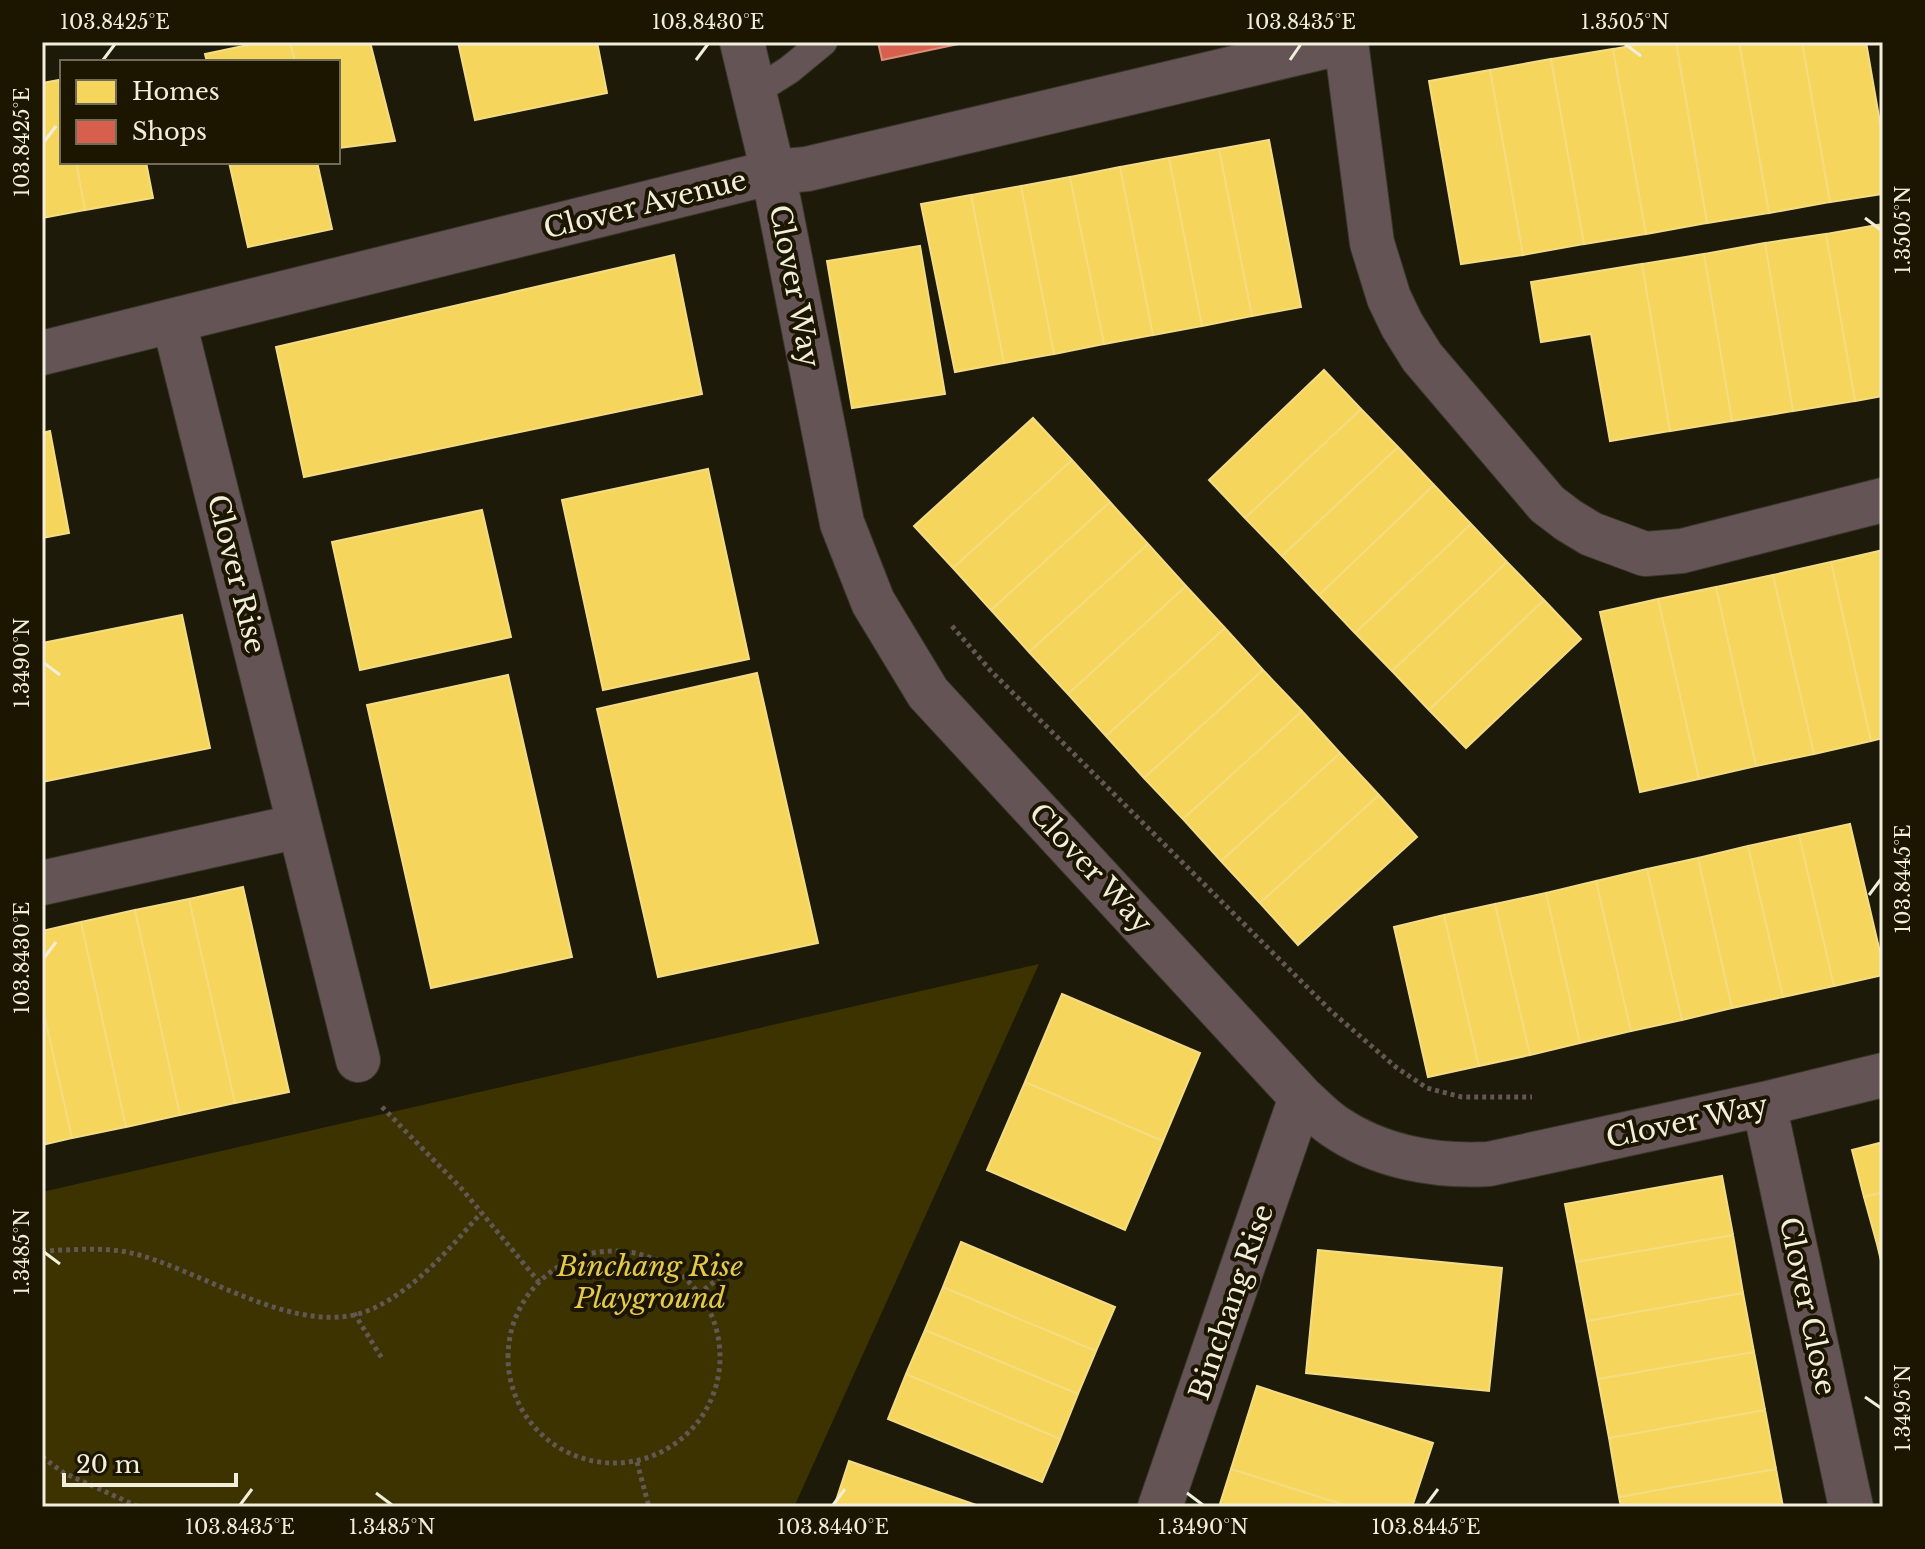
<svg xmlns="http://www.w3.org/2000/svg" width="1925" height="1549" viewBox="0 0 1925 1549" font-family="'Libre Baskerville',serif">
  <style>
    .green { fill: #3c3301 }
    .homes { fill: #f6d55c; stroke: #f4dc82; stroke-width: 2 }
    .shops { fill: #d6604d; stroke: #de8b78; stroke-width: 2 }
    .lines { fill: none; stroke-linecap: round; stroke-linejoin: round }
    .lane-casing { stroke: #393729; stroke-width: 30 }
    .street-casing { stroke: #393729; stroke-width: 46 }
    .path { stroke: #625753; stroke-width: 5; stroke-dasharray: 4 4; stroke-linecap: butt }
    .lane { stroke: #655456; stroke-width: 28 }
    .street { stroke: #655456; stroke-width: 44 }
    .ticks { fill: none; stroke: #f1eedc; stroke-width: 3 }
    .labels { text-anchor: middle; stroke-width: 8; stroke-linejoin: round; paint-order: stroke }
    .street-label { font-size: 28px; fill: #f1eedc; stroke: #1c1600 }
    .park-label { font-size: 28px; font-style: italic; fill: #e4ca48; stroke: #1c1600 }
    .neatline { fill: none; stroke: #f1eedc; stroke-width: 3 }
    .ticks-label { font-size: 20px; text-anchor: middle; fill: #f1eedc }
  </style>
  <rect width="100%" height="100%" fill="#1d1a0a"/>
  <path class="green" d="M1039,964l-245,543h-752v-315z"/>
  <path class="homes" d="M262,42h28l5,20h-88l-2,-8z
    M290,42h80l25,99 -57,7v-86h-43z
    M458,42h139l10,51 -132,27z
    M1653,42h23l31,181 -61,11 -33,-185z
    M1676,42h63l30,171 -62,10z
    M1739,42h63l28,160 -61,11z
    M1802,42h64l17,98v54l-53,8z
    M1613,49l33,185 -62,10 -33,-185z
    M1551,59l33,185 -61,11 -33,-185z
    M1490,70l33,185 -62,9 -32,-183z
    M59,80l3,14v68h14l9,48 -43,8v-135z
    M1269,140l32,167 -49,9 -33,-167z
    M1219,149l33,167 -50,10 -33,-168z
    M1169,158l33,168 -49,9 -33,-168z
    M76,162h70l7,36 -68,12z
    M229,162h88l15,67 -84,18z
    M1120,167l33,168 -49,9 -34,-167z
    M1070,177l34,167 -50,10 -33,-168z
    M1021,186l33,168 -50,9 -33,-168z
    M971,195l33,168 -49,9 -34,-168z
    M1883,224v172l-28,5 -29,-167z
    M1826,234l29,167 -62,10 -28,-168z
    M1765,243l28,168 -61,10 -28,-167z
    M920,246l25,148 -93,14 -25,-147z
    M1704,254l28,167 -62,10 -28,-167z
    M674,255l28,139 -398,83 -28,-130z
    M1642,264l28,167 -60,10 -19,-107 -50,8 -10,-60z
    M1324,370l37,39 -116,109 -36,-38z
    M1361,409l37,38 -116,109 -37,-38z
    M1033,418l39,42 -119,108 -39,-42z
    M50,431l19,102 -27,5v-105z
    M1398,447l36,38 -115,110 -37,-39z
    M1072,460l38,42 -119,108 -38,-42z
    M708,469l41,190 -146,31 -41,-190z
    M1434,485l37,39 -116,109 -36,-38z
    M1110,502l38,42 -119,108 -38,-42z
    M482,510l29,127 -151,33 -28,-128z
    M1471,524l36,38 -115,109 -37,-38z
    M1148,544l38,42 -118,108 -39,-42z
    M1883,550v188l-12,3 -40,-179z
    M1507,562l37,38 -115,110 -37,-39z
    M1831,562l40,179 -57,13 -41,-179z
    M1773,575l41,179 -58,12 -40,-179z
    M1186,586l39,42 -119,108 -38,-42z
    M1716,587l40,179 -57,13 -41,-180z
    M1658,599l41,180 -59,13 -40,-180z
    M1544,600l37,39 -115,109 -37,-38z
    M182,615l28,133 -168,34v-139z
    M1225,628l38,42 -119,108 -38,-42z
    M1263,670l39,41 -119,108 -39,-41z
    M757,673l61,270 -160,34 -61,-268z
    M508,675l64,282 -141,31 -64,-283z
    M1302,711l38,42 -119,108 -38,-42z
    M1340,753l39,42 -119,108 -39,-42z
    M1379,795l38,42 -119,108 -38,-42z
    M1850,824l33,141v10l-49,11 -35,-151z
    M1799,835l35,151 -51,11 -35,-151z
    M1748,846l35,151 -51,11 -34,-150z
    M1698,858l34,150 -50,12 -35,-151z
    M1647,869l35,151 -51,11 -35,-150z
    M1596,881l35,150 -51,12 -34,-150z
    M243,887l46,205 -54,11 -46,-204z
    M1546,893l34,150 -50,12 -35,-151z
    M189,899l46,204 -55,12 -45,-205z
    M1495,904l35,151 -51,11 -35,-151z
    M135,910l45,205 -54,12 -45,-205z
    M1444,915l35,151 -51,11 -34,-150z
    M81,922l45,205 -54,11 -30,-133v-74z
    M1062,994l138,59 -37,88 -138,-59z
    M42,1005l30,133 -30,7z
    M1025,1082l138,59 -38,89 -138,-60z
    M1883,1142v50l-19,5 -12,-47z
    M1722,1176l11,59 -157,27 -11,-58z
    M1883,1192v50l-6,2 -13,-47z
    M1733,1235l10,58 -156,28 -11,-59z
    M961,1242l154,65 -19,44 -153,-64z
    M1883,1242v27l-6,-25z
    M1318,1250l184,18 -13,123 -183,-18z
    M943,1287l153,64 -18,43 -153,-64z
    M1743,1293l11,59 -156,27 -11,-58z
    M925,1330l153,64 -18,45 -154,-65z
    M1754,1352l11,58 -156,28 -11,-59z
    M906,1374l154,65 -18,43 -154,-63z
    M1257,1386l176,57 -21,64h-61l-120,-38z
    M1765,1410l11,59 -157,28 -10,-59z
    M849,1461l133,46h-148z
    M1231,1469l120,38h-132z
    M1776,1469l7,38h-162l-2,-10z"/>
  <path class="shops" d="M878,42h90l-86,18z"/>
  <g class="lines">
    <defs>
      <path id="lane" d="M754,92l35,-22 34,-28"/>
      <path id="street" d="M742,42l31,130 69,351 31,79 55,91 373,404c11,10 21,21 33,29 45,31 101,41 155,38l275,-60 119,-29
        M1346,42l26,201 17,55 13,27 20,32 125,147 21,16 23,14 54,20 37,-3 201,-51
        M174,322l184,738
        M42,353l731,-181 34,-3 537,-127
        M42,883l257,-57
        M1764,1104l87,403
        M1160,1507l141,-410"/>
    </defs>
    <use href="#lane" class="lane-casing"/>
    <use href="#street" class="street-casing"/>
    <path class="path" d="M952,626l39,45 341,341 65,56 30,20 35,9h70
      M382,1107l79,81 78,94
      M42,1251c29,-1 57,-4 85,1 72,15 172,90 245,57 45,-21 77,-60 109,-96
      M508 1357a106 106 0 1 1 212 0a106 106 0 1 1-212 0Z
      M698,1294l36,-27
      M354,1313l29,47
      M42,1457l22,16 75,34
      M637,1462l12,45"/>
    <use href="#lane" class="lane"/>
    <use href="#street" class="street"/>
  </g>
  <path class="ticks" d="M1625,44l16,12M103,60l12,-16M696,60l12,-16M1290,60l11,-16M44,142l12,-16M1865,218l16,12M44,663l16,12M1869,895l12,-16M44,958l12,-16M44,1252l16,12M1865,1397l16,11M376,1493l16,12M1187,1493l16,12M240,1505l12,-16M833,1505l12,-16M1426,1505l12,-16"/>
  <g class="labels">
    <g class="street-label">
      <text transform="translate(645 204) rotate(-14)" y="10">Clover Avenue</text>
      <text transform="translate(795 286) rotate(79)" y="10">Clover Way</text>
      <text transform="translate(237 574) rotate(76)" y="10">Clover Rise</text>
      <text transform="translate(1091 868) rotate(47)" y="10">Clover Way</text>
      <text transform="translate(1687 1121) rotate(-12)" y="10">Clover Way</text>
      <text transform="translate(1231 1302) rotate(-71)" y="10">Binchang Rise</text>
      <text transform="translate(1808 1306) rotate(78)" y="10">Clover Close</text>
    </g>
    <g class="park-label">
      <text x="650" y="1276">Binchang Rise<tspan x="650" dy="32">Playground</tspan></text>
    </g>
  </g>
  <rect width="1925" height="1549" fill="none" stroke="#1c1600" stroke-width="88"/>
  <rect x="60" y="60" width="280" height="104" fill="#1c1600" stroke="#716c58" stroke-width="2"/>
  <rect x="76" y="80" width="40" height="24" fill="#f6d55c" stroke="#716c58" stroke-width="2"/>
  <text x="132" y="100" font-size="24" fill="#f1eedc">Homes</text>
  <rect x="76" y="120" width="40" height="24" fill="#d6604d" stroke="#716c58" stroke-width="2"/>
  <text x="132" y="140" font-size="24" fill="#f1eedc">Shops</text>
  <path d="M64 1473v12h172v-12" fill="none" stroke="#f1eedc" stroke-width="4"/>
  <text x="76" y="1473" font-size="24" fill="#f1eedc" stroke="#1c1600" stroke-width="6" paint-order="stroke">20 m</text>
  <rect x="44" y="44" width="1837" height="1461" class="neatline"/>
  <g class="ticks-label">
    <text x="115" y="29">103.8425°E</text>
    <text x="708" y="29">103.8430°E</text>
    <text x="1301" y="29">103.8435°E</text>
    <text x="1625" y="29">1.3505°N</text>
    <text transform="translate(22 142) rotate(-90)" y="7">103.8425°E</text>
    <text transform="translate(1903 230) rotate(-90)" y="7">1.3505°N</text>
    <text transform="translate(22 663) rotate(-90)" y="7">1.3490°N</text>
    <text transform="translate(1903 879) rotate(-90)" y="7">103.8445°E</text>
    <text transform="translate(22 958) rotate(-90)" y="7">103.8430°E</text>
    <text transform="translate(22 1252) rotate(-90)" y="7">1.3485°N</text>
    <text transform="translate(1903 1408) rotate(-90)" y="7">1.3495°N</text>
    <text x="240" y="1534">103.8435°E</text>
    <text x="392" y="1534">1.3485°N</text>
    <text x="833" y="1534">103.8440°E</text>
    <text x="1203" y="1534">1.3490°N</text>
    <text x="1426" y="1534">103.8445°E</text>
  </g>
</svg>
